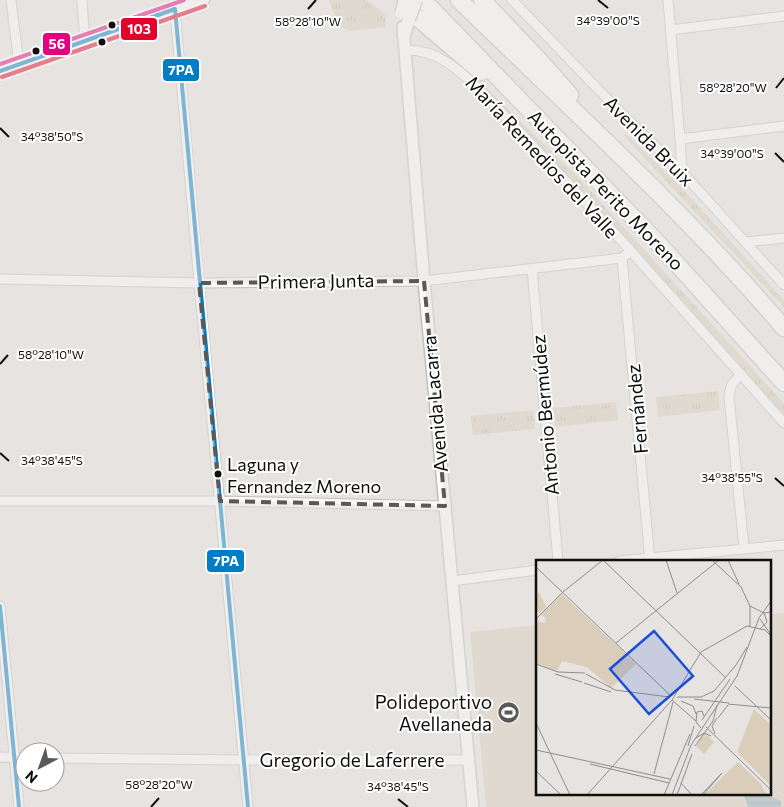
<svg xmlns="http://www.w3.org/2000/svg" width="784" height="807" viewBox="0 0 784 807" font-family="Commissioner,sans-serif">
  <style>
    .grass { fill: url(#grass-tufts) }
    .garden { fill: #dacdba }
    .water { fill: url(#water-rules) }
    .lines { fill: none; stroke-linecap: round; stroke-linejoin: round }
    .minor-casing { stroke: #c1bfbc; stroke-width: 11 }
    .tertiary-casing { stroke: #c1bfbc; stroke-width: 14 }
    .secondary-casing { stroke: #c1bfbc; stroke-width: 15 }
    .motorway-casing { stroke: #c1bfbc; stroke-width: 19 }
    .minor { stroke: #fbfbfa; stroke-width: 9 }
    .tertiary { stroke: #fbfbfa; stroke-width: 11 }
    .secondary { stroke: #fbfbfa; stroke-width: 12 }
    .motorway { stroke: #fbfbfa; stroke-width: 16 }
    .tertiary-bridge-casing { stroke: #c1bfbc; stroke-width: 14; stroke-linecap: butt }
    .secondary-bridge-casing { stroke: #c1bfbc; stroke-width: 15; stroke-linecap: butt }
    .tertiary-bridge { stroke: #fbfbfa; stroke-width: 11 }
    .secondary-bridge { stroke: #fbfbfa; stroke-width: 12 }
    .bus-1-casing { stroke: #fff; stroke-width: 8 }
    .bus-2-casing { stroke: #fff; stroke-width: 8 }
    .bus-3-casing { stroke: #fff; stroke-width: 8 }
    .bus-1 { stroke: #007dc5; stroke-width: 4 }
    .bus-2 { stroke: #e4002b; stroke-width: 4 }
    .bus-3 { stroke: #e5007d; stroke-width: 4 }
    .marked { fill: none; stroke: #5b5957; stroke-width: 4; stroke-dasharray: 10 6; stroke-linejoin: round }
    .ticks { fill: none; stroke: #100f0d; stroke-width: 2 }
    .bus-dot { fill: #100f0d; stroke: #fff; stroke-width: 2 }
    .labels { text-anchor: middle; stroke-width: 4; stroke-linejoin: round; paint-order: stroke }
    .bus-label { font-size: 18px; fill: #100f0d; stroke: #fff; text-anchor: start }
    .street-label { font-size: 19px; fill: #100f0d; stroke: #fff }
    .poi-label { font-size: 19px; fill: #100f0d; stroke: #fff; text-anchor: end }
    .inset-road { fill: none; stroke: #908e8c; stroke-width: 1 }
    .view { fill: #1d4ed8; fill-opacity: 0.15; stroke: #1d4ed8; stroke-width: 2.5 }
    .inset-edge { fill: none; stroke: #100f0d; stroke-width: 2.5 }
    .ticks-label { font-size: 12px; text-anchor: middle; fill: #100f0d; stroke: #fff; stroke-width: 4; stroke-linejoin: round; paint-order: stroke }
    .line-badge { stroke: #fff; stroke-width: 2 }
    .badge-label { font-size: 14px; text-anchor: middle; font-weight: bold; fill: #fff }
  </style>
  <defs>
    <pattern id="grass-tufts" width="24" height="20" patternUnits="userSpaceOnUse" patternTransform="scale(1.25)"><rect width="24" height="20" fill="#dacdba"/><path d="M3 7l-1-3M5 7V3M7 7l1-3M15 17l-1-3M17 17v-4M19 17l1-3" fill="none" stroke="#baaf9f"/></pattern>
    <pattern id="water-rules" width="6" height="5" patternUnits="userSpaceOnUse" patternTransform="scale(1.25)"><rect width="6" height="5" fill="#93aeba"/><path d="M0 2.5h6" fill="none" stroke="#7e949f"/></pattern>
  </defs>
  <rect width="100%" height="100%" fill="#e6e3e0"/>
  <path class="grass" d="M329,0h37l16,11 3,4 1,12 -38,4 -10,-7z
    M419,27l54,48 104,101 195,214 12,14v13l-275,-302 -44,-45 -43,-35z
    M626,134l53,51 105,115v7l-161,-172z
    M718,391l2,19 -62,7 -2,-20z
    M616,402l2,18 -63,7 -2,-19z
    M533,410l2,19 -62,6 -2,-19z"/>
  <path class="garden" d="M784,613v194h-298l-16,-175 68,-7v168h232v-179z"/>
  <path class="water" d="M743,793h26l3,4 9,4v6h-33z"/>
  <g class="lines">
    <defs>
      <path id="minor" d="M11,0l8,65
        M82,0l3,42
        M174,0l25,283 49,524
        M512,0l107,111 63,61 102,113
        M668,0l12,139 2,33
        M670,30l114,-14
        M405,50c34,-1 56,22 79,44l136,145 164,184
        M680,139l104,-13
        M745,242l39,-4
        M622,258l28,303
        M532,269l26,292
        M0,279l199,4 225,-2 198,-23 8,-6
        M741,375c-9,7 -11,11 -12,22l15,151
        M0,501h220l225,5
        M619,561l165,-16
        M452,581l86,-11
        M0,606l19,201
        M0,757l25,1
        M55,758l189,2h226"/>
      <path id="tertiary" d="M403,27l21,254 49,526"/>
      <path id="secondary" d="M404,35l5,-16
        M0,71l203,-71"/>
      <path id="motorway" d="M423,0l236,244 125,139
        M459,0c110,107 225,211 325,328
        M482,0l58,61 30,34
        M418,18l63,54"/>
    </defs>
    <use href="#minor" class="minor-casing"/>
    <use href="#tertiary" class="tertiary-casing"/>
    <use href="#secondary" class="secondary-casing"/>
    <use href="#motorway" class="motorway-casing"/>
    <use href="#minor" class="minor"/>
    <use href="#tertiary" class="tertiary"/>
    <use href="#secondary" class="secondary"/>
    <use href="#motorway" class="motorway"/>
    <defs>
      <path id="tertiary-bridge" d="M401,13l3,-13"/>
      <path id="secondary-bridge" d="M409,19l7,-19"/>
    </defs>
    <use href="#tertiary-bridge" class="tertiary-bridge-casing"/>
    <use href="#secondary-bridge" class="secondary-bridge-casing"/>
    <use href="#tertiary-bridge" class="tertiary-bridge"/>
    <use href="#secondary-bridge" class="secondary-bridge"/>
    <defs>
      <path id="bus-1" d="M0,71l175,-62 73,798
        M0,606l19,201"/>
      <path id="bus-2" d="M2,77l203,-71"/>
      <path id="bus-3" d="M0,64l184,-64"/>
    </defs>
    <use href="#bus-1" class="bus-1-casing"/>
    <use href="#bus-2" class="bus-2-casing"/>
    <use href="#bus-3" class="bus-3-casing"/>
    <use href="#bus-1" class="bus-1"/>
    <use href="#bus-2" class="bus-2"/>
    <use href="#bus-3" class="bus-3"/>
  </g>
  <path d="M0 0H784V807H0ZM424,281l21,225 -225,-5 -21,-218z" fill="#e6e3e0" fill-opacity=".55" fill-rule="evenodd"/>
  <path class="marked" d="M424,281l21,225 -225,-5 -21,-218z"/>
  <path class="ticks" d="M598,0l10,8M308,9l8,-9M776,88l8,-10M0,128l9,9M775,153l9,9M0,364l8,-9M0,453l9,8M775,478l9,8M398,799l10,8M151,807l8,-9"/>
  <defs>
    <symbol id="stadium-disc" viewBox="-11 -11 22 22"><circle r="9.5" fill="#5b5957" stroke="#fff"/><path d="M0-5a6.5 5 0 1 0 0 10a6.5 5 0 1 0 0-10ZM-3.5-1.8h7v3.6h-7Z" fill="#fff"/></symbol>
  </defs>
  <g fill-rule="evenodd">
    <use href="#stadium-disc" x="496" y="700" width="25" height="25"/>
  </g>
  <g class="bus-dot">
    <circle cx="112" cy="25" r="4.5"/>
    <circle cx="102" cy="42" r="4.5"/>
    <circle cx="36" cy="51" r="4.5"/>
    <circle cx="218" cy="474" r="4.5"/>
  </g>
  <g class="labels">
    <g class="bus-label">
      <text x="227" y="471">Laguna y<tspan x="227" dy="22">Fernandez Moreno</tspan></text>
    </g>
    <g class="street-label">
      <text transform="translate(649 141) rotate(45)" y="7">Avenida Bruix</text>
      <text transform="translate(542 157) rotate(47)" y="7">María Remedios del Valle</text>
      <text transform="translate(606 190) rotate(46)" y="7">Autopista Perito Moreno</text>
      <text transform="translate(316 281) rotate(-1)" y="7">Primera Junta</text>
      <text transform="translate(435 404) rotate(-95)" y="7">Avenida Lacarra</text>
      <text transform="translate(637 409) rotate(-95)" y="7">Fernández</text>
      <text transform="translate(545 415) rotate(-95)" y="7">Antonio Bermúdez</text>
      <text x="352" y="767">Gregorio de Laferrere</text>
    </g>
    <g class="poi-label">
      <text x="492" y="709">Polideportivo<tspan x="492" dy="22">Avellaneda</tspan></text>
    </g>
  </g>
  <g transform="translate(536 560)">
    <rect width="235" height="235" fill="#e6e3e0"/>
    <path d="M26,34l74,70 -25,24 -24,-21 -25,-6 -5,10 -21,-8v-42l9,2 1,-5 -5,-3zM168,172l10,10 -10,12 -8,-8z" fill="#dacdba"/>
    <path d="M3,32l7,15 -6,6 -4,-3v-16zM77,82l23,22 -24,23 -15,-15 -12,-6 6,-7 -5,-7zM218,149l17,16v61l-34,-34zM202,202l22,21 7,12h-63z" fill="#dacdba"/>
    <path class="inset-road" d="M67,0l97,93M130,0l11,33M176,0l29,27 9,19v20M192,0l11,24M0,7l135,129M214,46l14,7 7,-1M0,59l27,-27 40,-32M224,59l11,16M224,69l7,-7 -3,-9M80,83l103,-83M164,93l26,25M0,104l22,8 27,1M19,114l27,8M50,114l29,16 54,7M48,123l27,9M199,126l36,34M141,137h24l13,-6 22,-26 11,-18M158,139l35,4M136,140l24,21M145,141l12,5 3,8M192,144l43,4M182,158l10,-13M166,160l28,-41M177,161l4,-16M0,163l34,72M170,167l65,63M165,168l-5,-6 1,-10 5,-1 2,5M179,174l-3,-8 5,-8M160,178l8,-5 7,3M152,186l6,-20M159,186l18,-25M0,190l134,29M54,204l79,19M0,211l25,24M118,214l19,-72M145,223l11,12M51,235l85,-95 29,-48 46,-26 18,4 6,6M128,235l26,-61M136,235l19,-50 46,-69 22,-58 12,-17M141,235l15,-41M165,235l21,-22 -19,22"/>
    <path class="view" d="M118,71l39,45 -44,38 -39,-45z"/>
    <rect width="235" height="235" class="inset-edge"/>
  </g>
  <g class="ticks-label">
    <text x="608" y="25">34°39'00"S</text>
    <text x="308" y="26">58°28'10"W</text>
    <text x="733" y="92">58°28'20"W</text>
    <text x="52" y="141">34°38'50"S</text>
    <text x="732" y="158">34°39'00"S</text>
    <text x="51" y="359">58°28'10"W</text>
    <text x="52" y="465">34°38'45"S</text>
    <text x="732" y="482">34°38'55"S</text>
    <text x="159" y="789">58°28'20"W</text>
    <text x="398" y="791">34°38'45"S</text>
  </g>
  <g class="line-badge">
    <rect x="120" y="17" width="38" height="24" rx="5" fill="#e4002b"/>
    <rect x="42" y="32" width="29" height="24" rx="5" fill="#e5007d"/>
    <rect x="162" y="58" width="38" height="24" rx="5" fill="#007dc5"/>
    <rect x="206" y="549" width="39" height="24" rx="5" fill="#007dc5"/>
  </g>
  <g class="badge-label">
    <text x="139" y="34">103</text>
    <text x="57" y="49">56</text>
    <text x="181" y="75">7PA</text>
    <text x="226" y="566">7PA</text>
  </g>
  <g transform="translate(40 767) rotate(221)"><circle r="24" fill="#ffffff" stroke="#9f9f9e"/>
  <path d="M0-4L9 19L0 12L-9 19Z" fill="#5b5957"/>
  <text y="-8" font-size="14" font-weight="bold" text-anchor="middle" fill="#100f0d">N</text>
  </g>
</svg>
